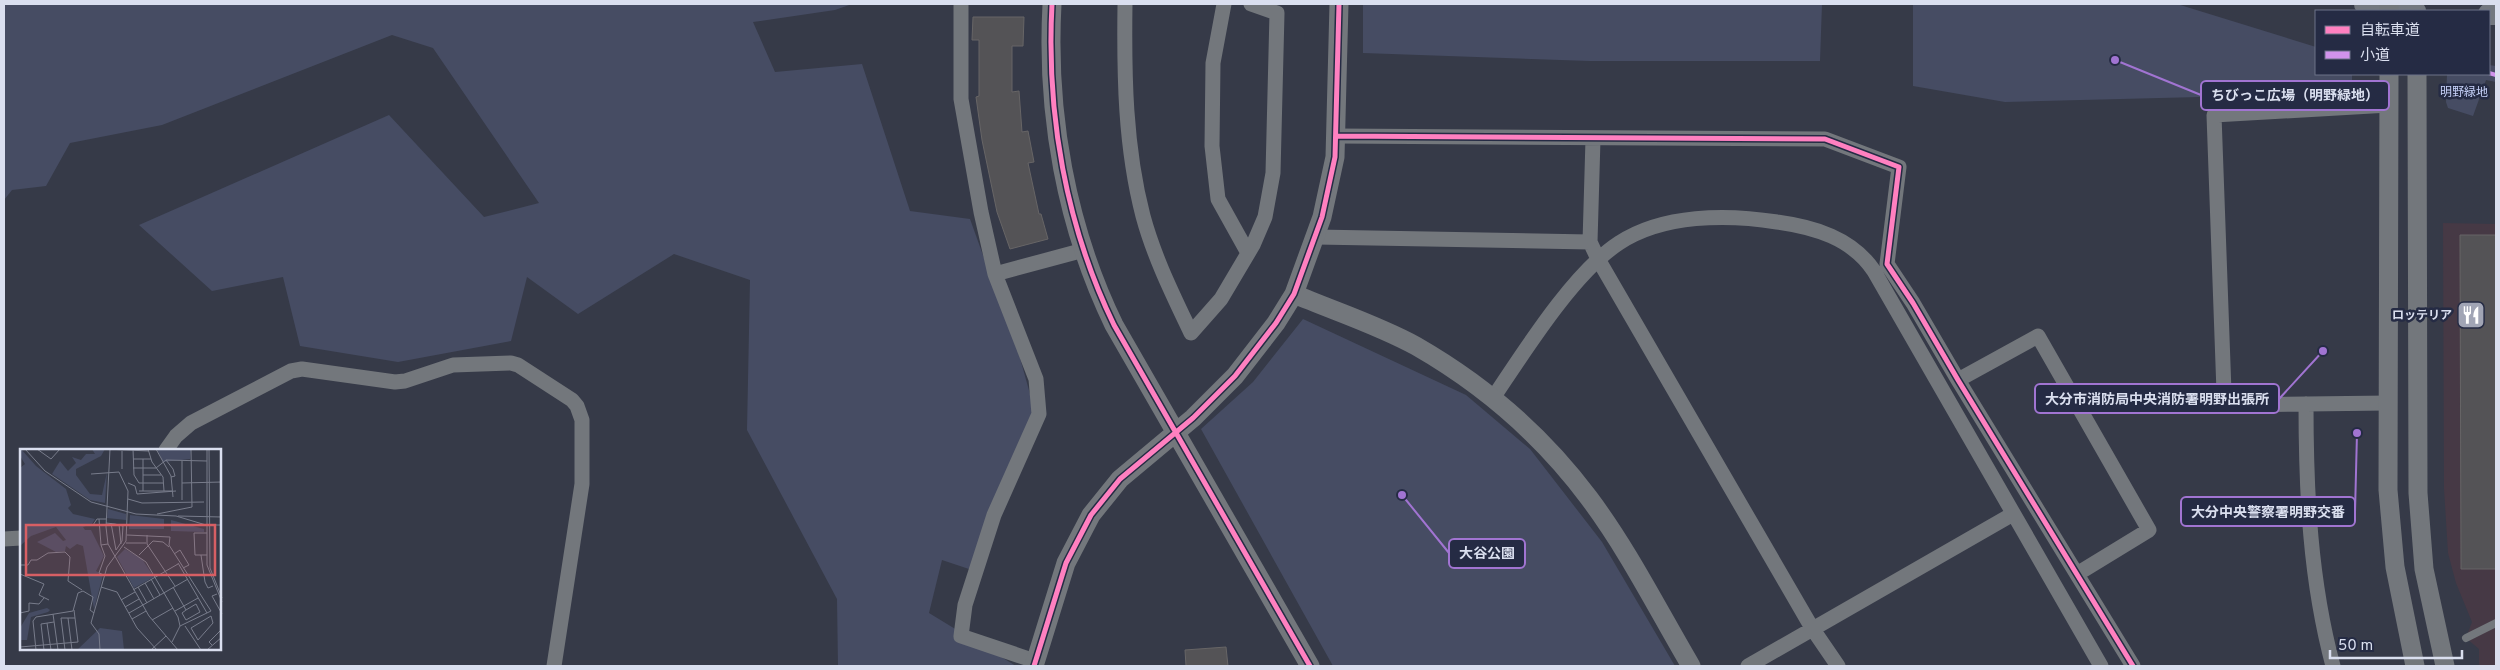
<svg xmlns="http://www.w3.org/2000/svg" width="2500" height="670" viewBox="0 0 2500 670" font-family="Overpass,'Noto Sans JP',sans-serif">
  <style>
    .commercial { fill: #463945 }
    .green { fill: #464c63 }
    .building { fill: #545356; stroke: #676566 }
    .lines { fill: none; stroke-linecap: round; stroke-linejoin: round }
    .service { stroke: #73777c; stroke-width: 8 }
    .minor { stroke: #73777c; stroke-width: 15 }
    .tertiary { stroke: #73777c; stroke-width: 19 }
    .primary { stroke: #737880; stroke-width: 22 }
    .tertiary-bridge { stroke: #73777c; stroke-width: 19 }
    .quiet { stroke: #d193ec; stroke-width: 4; stroke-dasharray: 8 4; stroke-linecap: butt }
    .cycleway-casing { stroke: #252b44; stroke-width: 8 }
    .cycleway { stroke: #ff80c0; stroke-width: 5 }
    .labels { text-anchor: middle; stroke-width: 5; stroke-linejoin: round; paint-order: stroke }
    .park-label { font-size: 12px; fill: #c7d2fa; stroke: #252b44 }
    .poi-label { font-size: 12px; font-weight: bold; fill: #dadfef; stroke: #252b44; text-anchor: end }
    .inset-road { fill: none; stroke: #787c8b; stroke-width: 1 }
    .view { fill: #d75f64; fill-opacity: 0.15; stroke: #d75f64; stroke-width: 2.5 }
    .inset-edge { fill: none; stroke: #dadfef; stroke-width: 2.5 }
    .leader { fill: none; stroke: #a174d2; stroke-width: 2 }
    .callout-dot { fill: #a174d2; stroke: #252b44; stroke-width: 2 }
    .callout { fill: #252b44; stroke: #a174d2; stroke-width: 2 }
    .callout-label { font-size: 14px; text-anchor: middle; font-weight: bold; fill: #dadfef }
  </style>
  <rect width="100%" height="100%" fill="#363a48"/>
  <path class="commercial" d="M2443,223l53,1v442h-17v-17l-13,-11 6,-16 -16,-39 -8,-30 -4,-64z"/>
  <path class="green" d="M4,4h848l-17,6 -82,12 22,50 87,-8 48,147 60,8 50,139 15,54 -63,158 -30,-10 -13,53 87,53h-178l-1,-67 -90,-169 3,-150 -76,-26 -96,60 -51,-37 -16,64 -113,21 -98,-16 -17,-69 -71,14 -73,-66 250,-110 95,102 55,-14 -106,-155 -41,-13 -230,90 -92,18 -24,43 -34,4 -8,10z
    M1363,4h459l-2,57h-230l-227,-8z
    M1913,4h264l139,43v27h36v19l-347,9 -92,-16z
    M2489,65l7,1v16l-10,-2 -13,36 -25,-8 -2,-6 1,-28h42z
    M1303,319l163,76 64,54 72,93 73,124h-342l-132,-237 52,-47z"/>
  <path class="building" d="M973,17h51l-1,29h-11v46l7,-1 3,41 6,-1 6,31 -6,1 11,51h2l7,25 -38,10 -13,-37 -15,-72 -6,-43 3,-1v-56h-7z
    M2460,235h36v334h-35z
    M1226,647l2,19h-42l-1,-16z"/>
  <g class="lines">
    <path class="service" d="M2466,638l30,-15"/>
    <path class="minor" d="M961,4v95l20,113 14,62 89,-24
      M1125,4c-1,71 0,143 18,212 11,41 30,79 48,117l30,-34 32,-54 12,-28 8,-44 4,-160 -26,-9
      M1224,4l-11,59 -1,83 6,53 30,54
      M1336,136l489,3 74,28 -12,97 26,39 45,77 175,286
      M1593,139l-3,103 8,17 214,369 26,38
      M1316,237l274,5
      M995,274l41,105 3,35 -45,101 -29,90 -4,31 74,25
      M1958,380l80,-44 111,194 -72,44
      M1493,398c31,-46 80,-125 126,-155 44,-29 108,-29 158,-21 37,5 75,16 97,49l227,395
      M2388,403l-149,2 -12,-7 -3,-6 -10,-277 175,-10
      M2306,404c0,89 4,176 27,262
      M166,450l10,-14 15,-13 100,-52 11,-2 93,13 10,-1 48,-16 58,-2 7,2 54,35 5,6 5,14v64l-28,182
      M4,539l17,-1
      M1748,666l265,-152"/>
    <path class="tertiary" d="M1052,4c-6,110 14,222 62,321l196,341
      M2389,74l-1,416 7,77 20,99
      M2417,74l1,419 6,76 21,97
      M1294,294c40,17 84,31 122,52 68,39 126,89 173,152 39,52 69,112 102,168
      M1034,666l32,-103 25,-48 29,-36 73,-61 42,-42 41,-53 18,-29 28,-77 13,-60 4,-153"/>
    <path class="primary" d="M2365,4l50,7
      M2489,14h7"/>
    <path class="tertiary-bridge" d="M2389,4v7"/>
    <path class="quiet" d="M2489,73l7,2"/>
    <defs>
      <path id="cycleway" d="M1052,4c-6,110 14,222 62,321l196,341
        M1336,136l489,3 74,28 -12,97 26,39 45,77 175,286
        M1034,666l32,-103 25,-48 29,-36 73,-61 42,-42 41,-53 18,-29 28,-77 13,-60 4,-153"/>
    </defs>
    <use href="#cycleway" class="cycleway-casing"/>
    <use href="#cycleway" class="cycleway"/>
  </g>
  <defs>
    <symbol id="restaurant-square" viewBox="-11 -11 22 22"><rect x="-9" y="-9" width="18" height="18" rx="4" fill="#a1a5b5" stroke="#252b44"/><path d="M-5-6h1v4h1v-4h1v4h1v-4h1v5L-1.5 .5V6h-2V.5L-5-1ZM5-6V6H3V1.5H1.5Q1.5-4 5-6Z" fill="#fff"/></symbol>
  </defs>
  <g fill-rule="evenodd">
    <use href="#restaurant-square" x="2455" y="299" width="32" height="32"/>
  </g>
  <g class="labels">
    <g class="park-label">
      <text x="2464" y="96">明野緑地</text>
    </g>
    <g class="poi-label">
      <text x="2452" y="319">ロッテリア</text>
    </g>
  </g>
  <g transform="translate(20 449)">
    <rect width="201" height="201" fill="#363a48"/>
    <path d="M1,0l15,17 30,23 5,16 -3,3 5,6 22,5 -3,5 -9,3 2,3h6l13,26 -8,15 7,4 -9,34 -11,-63 -6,-2 -7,5 -4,-3 -1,5 -9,1 -19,-10 18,-9 8,8 3,-1 -10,-13 -25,9 -11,10v-78l5,-4 -5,-8zM72,0h13l-4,7 -25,13v6l14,19 12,1 5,-23 -2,31 -15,-3 -38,-26 8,-13 8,10 8,-8 -4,-6 9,3 5,-6h9zM137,0h34l-1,10 -27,3zM88,60l18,5v6l-19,-2zM110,66l34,4v10h-35zM151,71l33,9v3l-33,-1zM105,100l17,10 12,18 -20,11 -17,-31zM27,159l3,2 -2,2 -17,5 -4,23h-7v-12l9,-15zM80,179l22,3 2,19h-47z" fill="#464c63"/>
    <path class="inset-road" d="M5,0l20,22 46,31 45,12 40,2 30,9h16M17,0l14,10 9,-10M85,0l44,2M90,0l-4,78 2,17 41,72 29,34M113,0l1,26 5,8h24M128,0l4,13 11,15 1,14M136,0l15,27 2,21M187,0v116l15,37M189,0l1,119 12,30M102,2v18M113,10h18M146,11l7,9 2,7 -4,1M162,12v39M113,19h23l10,-8 41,1M71,25l28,-2 9,19 -2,50 -19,26 -16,56 8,11 1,16M123,26h18M108,34l7,3 2,8 39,-3M162,34l40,-1M119,42h33M123,42v-32M108,50l14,4 62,-1M137,65l35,-7 -1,-58M158,67l44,1M79,70l2,26 7,-1M86,74l9,1 8,2 -1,15 -6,9 -5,-27M99,75l2,20M73,76l4,-6h9M107,86l43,2 -1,8 42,66 -31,15M127,86v9l28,42M106,94h20M81,96l4,11 -6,17 5,2M104,98l22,15 32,55 2,9 -8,16M154,105l6,-4 9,15 -6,3M119,106l14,-14 10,1 6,5M181,106l4,27 3,6 5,-2M187,106h-12l-1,-22h13M158,114l29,50M0,116h8l3,-5h6l11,-7 17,-1 5,5 -2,24 14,9M0,125l24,10 -5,11 10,5M131,130l9,16M125,134l9,16M81,138l16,5 20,36 20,22M118,138l9,16M153,138l13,23 10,-6 4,8 -14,8 -4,-7 4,-3M113,141l45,-26M197,145l-5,2 10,18M101,151l14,-8M105,158l14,-8M155,162l23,-13M0,164l9,-2v-8l10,1 5,-6M109,164l59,-34M33,165l5,36M191,167l2,7 -15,17 -7,-12zM48,169l4,32M112,170l14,-8M132,171l21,-12M27,174l4,27M165,177l16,24M192,196l-3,-3 13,-13M0,198l58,-5 -3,-24M16,201l-3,-29 3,-4 37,-6 5,-18 5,-2 10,6 -3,13 4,3M24,201l-3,-26 13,-2M45,201l-4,-32h14l-1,-8M131,201l15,-14M187,201l15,-13"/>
    <path class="view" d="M6,76h189v50h-189z"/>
    <rect width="201" height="201" class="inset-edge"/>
  </g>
  <path class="leader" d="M2115 60L2201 95M2323 351L2279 399M2357 433L2355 512M1402 495L1449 553"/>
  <g class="callout-dot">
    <circle cx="2115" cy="60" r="5"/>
    <circle cx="2323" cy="351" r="5"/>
    <circle cx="2357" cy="433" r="5"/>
    <circle cx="1402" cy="495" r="5"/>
  </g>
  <g class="callout">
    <rect x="2201" y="81" width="188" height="29" rx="5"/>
    <rect x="2035" y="384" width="244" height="29" rx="5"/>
    <rect x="2181" y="497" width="174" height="29" rx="5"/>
    <rect x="1449" y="539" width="76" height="29" rx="5"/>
  </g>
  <g class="callout-label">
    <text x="2295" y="100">ちびっこ広場（明野緑地）</text>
    <text x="2157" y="404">大分市消防局中央消防署明野出張所</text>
    <text x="2268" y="517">大分中央警察署明野交番</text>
    <text x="1487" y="558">大谷公園</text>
  </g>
  <rect width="2500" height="670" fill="none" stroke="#dadfef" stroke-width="10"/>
  <rect x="2315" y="10" width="175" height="65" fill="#252b44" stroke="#6d7388"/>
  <rect x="2325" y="26" width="25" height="8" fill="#ff80c0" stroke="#6d7388"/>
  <text x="2360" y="35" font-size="15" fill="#dadfef">自転車道</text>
  <rect x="2325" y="51" width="25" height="8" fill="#d193ec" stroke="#6d7388"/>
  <text x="2360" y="60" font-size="15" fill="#dadfef">小道</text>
  <path d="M2330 650v8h132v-8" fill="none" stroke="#dadfef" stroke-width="2.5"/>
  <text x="2338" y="650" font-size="15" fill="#dadfef" stroke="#252b44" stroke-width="4" paint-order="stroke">50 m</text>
</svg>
